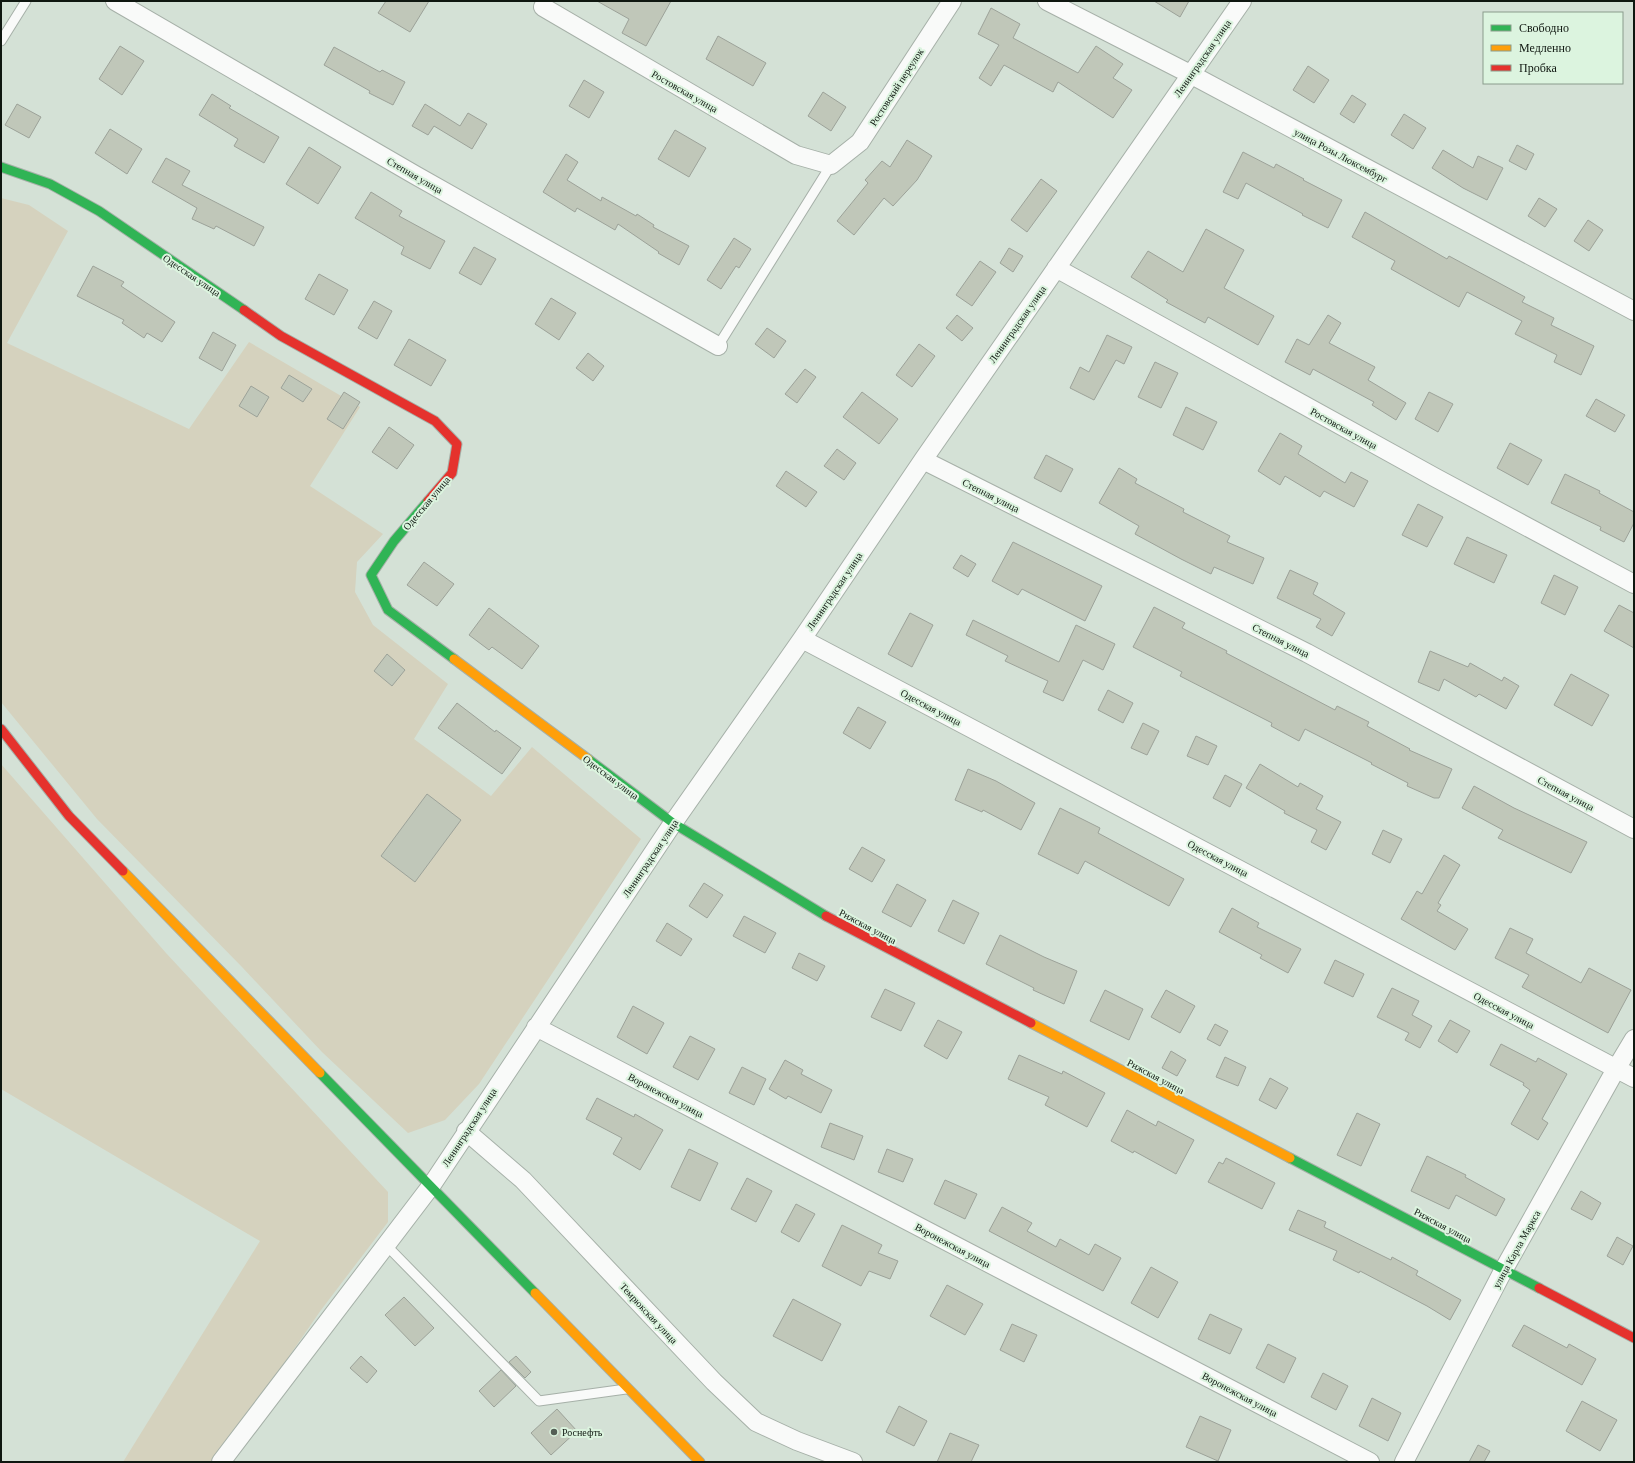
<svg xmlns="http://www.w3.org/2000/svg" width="1635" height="1463" viewBox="0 0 1635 1463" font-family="'Times New Roman',serif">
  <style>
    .green { fill: #d5d2be }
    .building { fill: #c0c7b9; stroke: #9ca299 }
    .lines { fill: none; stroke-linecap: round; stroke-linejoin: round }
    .lane-casing { stroke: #a6b0a8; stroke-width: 11 }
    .street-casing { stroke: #a6b0a8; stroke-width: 20 }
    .fast-casing { stroke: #a6b0a8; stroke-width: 11 }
    .slow-casing { stroke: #a6b0a8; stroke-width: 11 }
    .jam-casing { stroke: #a6b0a8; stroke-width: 11 }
    .lane { stroke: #f9faf9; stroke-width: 9 }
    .street { stroke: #f9faf9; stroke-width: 18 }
    .fast { stroke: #30b455; stroke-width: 9 }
    .slow { stroke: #ff9f0a; stroke-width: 9 }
    .jam { stroke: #e5322d; stroke-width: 9 }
    .poi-dot { fill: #545e55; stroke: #dcf4df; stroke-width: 1.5 }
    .labels { text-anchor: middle; stroke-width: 4; stroke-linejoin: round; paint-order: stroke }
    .street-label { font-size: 10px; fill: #0f1710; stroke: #dcf4df }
    .poi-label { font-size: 10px; fill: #0f1710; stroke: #dcf4df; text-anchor: start }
  </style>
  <rect width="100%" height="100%" fill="#d4e1d6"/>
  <path class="green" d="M1,198l28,7 39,26 -61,112 182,86 60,-87 111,65 -50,79 73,48 -26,28 -2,30 18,33 75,59 -34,55 77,57 41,-49 109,92 -162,245 -34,36 -37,13 -86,-81 -80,-85 -145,-148 -96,-117z
    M1,764l165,189 222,239v30l-67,88 -105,152h-93l137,-221 -259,-152z"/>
  <path class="building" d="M386,1h43l-19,31 -32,-19z
    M597,1h74l-25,45 -24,-13 7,-14z
    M1154,1h35l-9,16z
    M991,8l29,16 -7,14 65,35 18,-27 27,18 -10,14 19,12 -19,28 -55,-36 -5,10 -49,-27 -13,21 -12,-8 20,-33 -21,-11z
    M718,36l48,27 -13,23 -47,-27z
    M120,46l24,15 -22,34 -23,-16z
    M334,47l46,25 2,-2 23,12 -12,23 -24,-12 1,-2 -46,-26z
    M1308,66l21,14 -15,23 -21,-13z
    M584,80l20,12 -15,26 -20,-12z
    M823,92l23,15 -15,24 -23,-15z
    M212,94l19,12 -2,2 50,29 -15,26 -30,-17 4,-7 -39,-24z
    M1352,95l14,9 -12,19 -14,-9z
    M17,104l24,13 -12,21 -24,-13z
    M425,104l35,22 8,-13 19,11 -15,25 -38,-23 -6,9 -16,-9z
    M1404,114l22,14 -13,21 -22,-14z
    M110,129l32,20 -15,25 -32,-21z
    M675,130l31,18 -17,29 -31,-18z
    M907,140l25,16 -15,24 -24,26 -9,-8 -30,37 -17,-14 31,-38 -3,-3 17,-19 8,6z
    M1517,145l17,9 -8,16 -17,-9z
    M309,147l32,20 -23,37 -32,-20z
    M1443,150l30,18 5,-12 25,12 -16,32 -24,-12 -31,-20z
    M1243,152l31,16 2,-4 28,15 -1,1 39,20 -14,28 -26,-13 1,-1 -57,-31 -8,16 -15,-7z
    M566,154l12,8 -11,18 34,21 1,-4 34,19 1,-2 17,11 -1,2 36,19 -10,19 -21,-12 1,-1 -41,-28 -3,6 -38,-22 -2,4 -32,-20z
    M166,158l24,13 -8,14 82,42 -10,19 -38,-20 -2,3 -22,-10 5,-11 -45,-26z
    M1041,179l16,12 -30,41 -16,-12z
    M371,192l31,19 -3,5 46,25 -15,28 -29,-15 3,-7 -49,-29z
    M1539,198l18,11 -12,18 -17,-11z
    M1365,212l82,47 2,-3 76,41 -3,5 32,16 -3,7 43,21 -13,29 -27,-13 3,-7 -42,-21 7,-13 -55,-29 -8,15 -68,-38 4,-8 -43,-24z
    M1588,220l15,10 -14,21 -15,-10z
    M1206,229l38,21 -20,38 50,28 -16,29 -50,-28 -3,6 -39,-21 2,-2 -37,-23 17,-26 35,21z
    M734,238l17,11 -12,19 -3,-2 -15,23 -14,-9z
    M474,247l22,12 -15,26 -22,-12z
    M1009,248l14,8 -10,16 -13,-9z
    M980,261l16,11 -24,34 -16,-11z
    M93,266l31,16 -3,4 54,36 -13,20 -15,-9 -3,5 -22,-15 2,-3 -47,-24z
    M319,274l29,16 -14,25 -29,-16z
    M551,298l25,15 -17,27 -24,-16z
    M374,301l18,10 -15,28 -19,-11z
    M957,315l16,13 -11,13 -16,-13z
    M1328,315l13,8 -12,20 46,24 -7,13 38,23 -10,17 -24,-15 2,-3 -61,-33 -3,6 -25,-13 12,-23 12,6z
    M767,328l19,13 -12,17 -19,-14z
    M213,332l23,13 -14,26 -23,-13z
    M1107,335l25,12 -8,17 -8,-4 -22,40 -24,-12 10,-21 9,5z
    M409,339l37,21 -15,26 -37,-21z
    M919,344l16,12 -23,31 -16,-12z
    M588,353l16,13 -11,15 -17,-13z
    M1155,362l23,11 -17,35 -23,-11z
    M805,369l11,8 -19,26 -12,-9z
    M289,375l23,14 -9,13 -22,-14z
    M251,386l18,11 -12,20 -18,-11z
    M344,392l16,10 -17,27 -16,-10z
    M862,392l36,27 -19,25 -36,-27z
    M1429,392l24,12 -15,28 -23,-13z
    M1596,399l29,16 -10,17 -29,-16z
    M1186,407l31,15 -14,28 -30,-15z
    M389,427l25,18 -17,24 -25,-17z
    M1280,433l22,13 -4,8 47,29 6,-11 17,9 -14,26 -30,-16 -4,6 -35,-21 -5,9 -22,-14z
    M1510,443l32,17 -14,25 -31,-17z
    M837,449l19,14 -12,17 -20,-14z
    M1046,455l27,14 -12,23 -27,-14z
    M1119,468l18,11 -2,4 49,26 -1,3 47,24 -3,6 37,16 -11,26 -39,-17 -3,7 -30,-15 -46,-25 4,-8 -40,-23z
    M786,471l31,21 -11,15 -30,-21z
    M1565,474l35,17 -1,2 35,19v11l-10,19 -24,-12 1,-3 -50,-24z
    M1418,504l25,13 -16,30 -25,-12z
    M1467,537l40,18 -13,28 -40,-19z
    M1013,542l89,44 -17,35 -63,-32 -4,6 -26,-14z
    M961,555l15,9 -8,13 -15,-9z
    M424,562l30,22 -17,22 -30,-21z
    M1290,570l28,13 -5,11 32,19 -13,23 -16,-9 5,-8 -44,-21z
    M1554,575l24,12 -13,28 -24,-12z
    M1619,605l15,8v35l-30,-17z
    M1154,607l31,16 -3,5 45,23 -1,2 109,57 2,-4 32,16 -2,4 43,23 -1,1 43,19 -13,29h-5l-27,-12 1,-3 -37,-19 1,-1 -67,-34 -6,12 -28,-15 1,-3 -92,-47 2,-4 -49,-25z
    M489,608l50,38 -17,23 -30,-22 -3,3 -20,-15z
    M910,613l23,12 -21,42 -24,-13z
    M973,620l86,42 17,-37 39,19 -12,26 -20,-10 -20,41 -20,-9 5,-11 -43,-20 3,-5 -42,-21z
    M1430,651l38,16 2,-4 32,18 2,-4 15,9 -13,23 -27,-15 -3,3 -32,-18 -5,12 -21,-9z
    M387,654l18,16 -13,16 -18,-15z
    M1571,674l38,21 -17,31 -38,-21z
    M1108,690l25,13 -10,20 -25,-13z
    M457,703l38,29 1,-2 25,18 -19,26 -64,-46z
    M858,707l28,15 -16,27 -27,-16z
    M1143,723l16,8 -12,24 -16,-7z
    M1196,736l21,10 -9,19 -21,-9z
    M1260,764l38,23 2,-4 23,13 -7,13 25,13 -15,28 -15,-8 6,-12 -33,-17 1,-2 -39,-23z
    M968,769l28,12 39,22 -14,27 -38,-20 -1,2 -27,-12z
    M1225,775l17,9 -12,23 -17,-9z
    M1474,786l40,22 73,34 -16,31 -73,-35 5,-8 -41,-22z
    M427,794l34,26 -46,62 -34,-26z
    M1060,808l40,20 -2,5 86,46 -15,27 -84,-45 -7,13 -40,-20z
    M1383,830l19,9 -12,24 -18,-9z
    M862,847l23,13 -13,22 -23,-13z
    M1444,855l16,10 -22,38 3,2 -4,6 31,18 -13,21 -54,-31 16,-28 5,3z
    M704,883l19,12 -16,23 -18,-12z
    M897,884l29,16 -15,27 -29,-15z
    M953,900l26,13 -15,31 -26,-13z
    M1232,908l27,15 -2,4 44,22 -13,24 -28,-15 2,-3 -43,-23z
    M744,916l32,17 -11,20 -32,-17z
    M667,923l25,16 -11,17 -25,-15z
    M1510,928l23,11 -7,14 55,30 8,-15 42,22 -23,43 -86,-46 7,-12 -34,-17z
    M1000,935l44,22 33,14 -13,33 -31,-14 1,-2 -48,-24z
    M799,953l26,13 -8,15 -25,-13z
    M1335,960l29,14 -11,23 -29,-14z
    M1392,988l27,13 -7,14 20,11 -12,22 -15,-8 4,-7 -32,-16z
    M885,989l30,14 -14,28 -30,-14z
    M1105,990l38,19 -14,31 -39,-19z
    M1166,990l29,16 -15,27 -29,-16z
    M633,1006l31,17 -17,31 -30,-17z
    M938,1020l24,12 -15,27 -23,-13z
    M1450,1020l20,11 -13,22 -19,-12z
    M1215,1024l13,7 -8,15 -13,-7z
    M690,1036l25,13 -17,31 -25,-13z
    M1501,1044l35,18 2,-4 29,16 -25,45 6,4 -10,17 -27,-16 19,-34 -7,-5 1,-2 -34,-18z
    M1171,1051l15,9 -9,16 -15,-8z
    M1019,1055l43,19 1,-3 42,22 -18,34 -42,-22 4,-8 -41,-18z
    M1225,1057l21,10 -8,19 -22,-9z
    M785,1060l18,10 -2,4 31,16 -11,23 -33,-17 -2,3 -17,-10z
    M742,1067l24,12 -12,26 -25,-12z
    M1270,1078l18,10 -12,21 -17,-9z
    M597,1098l37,19 1,-3 28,16 -23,40 -27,-16 9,-16 -36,-19z
    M1127,1110l29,16 2,-5 36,19 -18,34 -42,-23 -1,2 -22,-12z
    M1357,1113l23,11 -19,42 -24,-11z
    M830,1123l33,13 -9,24 -33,-13z
    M689,1149l29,14 -18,38 -29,-14z
    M887,1149l26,10 -10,23 -25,-10z
    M1427,1156l39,19 -1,2 40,22 -9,17 -40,-21 -7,14 -38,-18z
    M1226,1158l49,25 -13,26 -54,-27 11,-20 4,2z
    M747,1178l25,13 -16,31 -25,-13z
    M945,1180l32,14 -12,25 -31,-15z
    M1581,1191l20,12 -9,17 -21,-11z
    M796,1204l19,10 -16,28 -18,-10z
    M1002,1207l30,16 -5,8 29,16 4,-8 29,16 6,-11 26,14 -18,33 -114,-60z
    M1298,1210l28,12 -2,5 67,33 1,-3 26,14 -2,4 45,25 -11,20 -23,-14 -67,-35 -1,2 -26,-13 4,-9 -48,-21z
    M842,1225l40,20 -4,8 20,8 -8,18 -21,-8 -8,15 -39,-20z
    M1617,1237l16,9 -10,19 -16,-9z
    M1151,1267l27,15 -20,36 -27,-15z
    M947,1285l36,19 -18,31 -35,-19z
    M404,1297l30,31 -19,18 -30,-31z
    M793,1299l48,25 -19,37 -49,-25z
    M1210,1314l32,15 -12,25 -32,-15z
    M1012,1324l25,11 -13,27 -24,-12z
    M1524,1325l43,23 2,-4 27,15 -14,26 -70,-39z
    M1268,1344l28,14 -12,25 -28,-15z
    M361,1356l16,15 -10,12 -17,-15z
    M516,1356l15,16 -6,6 -16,-16z
    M501,1370l15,16 -22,21 -15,-16z
    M1323,1373l25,13 -12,24 -25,-13z
    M1372,1398l29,15 -13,28 -29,-15z
    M1582,1401l35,19 -17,31 -34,-20z
    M899,1406l28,15 -13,25 -28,-14z
    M557,1409l20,22 -26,24 -20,-22z
    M1200,1416l31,14 -13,31 -32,-14z
    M950,1433l29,12 -8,17h-34z
    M1478,1445l12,6 -6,11h-15z"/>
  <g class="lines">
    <defs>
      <path id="lane" d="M1,41l25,-40
        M718,346l113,-181
        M386,1245l153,156 87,-12"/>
      <path id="street" d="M115,1l300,174 303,171
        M1047,1l143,73 444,237
        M543,7l253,148 35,10 29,-23 92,-141
        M1056,268l380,210 198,106
        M923,460l384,193 327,176
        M802,639l832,439
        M536,1027l834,435
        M466,1131l57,49 191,202 42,40 41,19 56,21
        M221,1462l210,-276 242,-363 129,-184 121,-179 319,-459
        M1404,1462l100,-193 112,-200 18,-30"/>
      <path id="fast" d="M1,167l49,17 49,27 145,99
        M428,501l-34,40 -23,34 17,35 66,49
        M588,759l85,64 153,93
        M320,1073l215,220
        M1290,1158l249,130"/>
      <path id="slow" d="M454,659l134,100
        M123,871l197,202
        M1031,1023l259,135
        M535,1293l165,169"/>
      <path id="jam" d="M244,310l37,26 154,85 22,23 -5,29 -24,28
        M1,729l68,87 54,55
        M826,916l205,107
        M1539,1288l95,50"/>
    </defs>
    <use href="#lane" class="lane-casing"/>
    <use href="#street" class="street-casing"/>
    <use href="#fast" class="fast-casing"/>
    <use href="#slow" class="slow-casing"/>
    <use href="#jam" class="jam-casing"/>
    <use href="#lane" class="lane"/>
    <use href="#street" class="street"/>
    <use href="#fast" class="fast"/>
    <use href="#slow" class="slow"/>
    <use href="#jam" class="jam"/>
  </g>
  <circle class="poi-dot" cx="554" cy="1432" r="4"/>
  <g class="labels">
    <g class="street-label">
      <text transform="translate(1202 58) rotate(-55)" y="4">Ленинградская улица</text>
      <text transform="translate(896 87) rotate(-57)" y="4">Ростовский переулок</text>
      <text transform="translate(685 91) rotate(30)" y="4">Ростовская улица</text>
      <text transform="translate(1341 155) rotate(28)" y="4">улица Розы Люксембург</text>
      <text transform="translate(415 175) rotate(30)" y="4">Степная улица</text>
      <text transform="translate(192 275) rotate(34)" y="4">Одесская улица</text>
      <text transform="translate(1017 324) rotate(-55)" y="4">Ленинградская улица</text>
      <text transform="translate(1344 428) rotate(29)" y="4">Ростовская улица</text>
      <text transform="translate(991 495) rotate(27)" y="4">Степная улица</text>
      <text transform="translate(426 503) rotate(-50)" y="4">Одесская улица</text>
      <text transform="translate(834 591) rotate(-56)" y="4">Ленинградская улица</text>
      <text transform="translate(1281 640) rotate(27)" y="4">Степная улица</text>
      <text transform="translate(931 707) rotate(28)" y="4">Одесская улица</text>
      <text transform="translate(611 777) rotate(37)" y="4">Одесская улица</text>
      <text transform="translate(1566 793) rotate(28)" y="4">Степная улица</text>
      <text transform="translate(650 858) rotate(-56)" y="4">Ленинградская улица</text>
      <text transform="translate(1218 858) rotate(28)" y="4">Одесская улица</text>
      <text transform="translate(868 926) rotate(28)" y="4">Рижская улица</text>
      <text transform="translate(1504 1010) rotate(28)" y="4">Одесская улица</text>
      <text transform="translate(1156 1076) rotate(28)" y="4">Рижская улица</text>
      <text transform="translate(666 1095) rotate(28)" y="4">Воронежская улица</text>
      <text transform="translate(469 1127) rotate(-57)" y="4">Ленинградская улица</text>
      <text transform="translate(1443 1225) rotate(28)" y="4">Рижская улица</text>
      <text transform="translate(953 1245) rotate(28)" y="4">Воронежская улица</text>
      <text transform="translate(1516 1249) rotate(-61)" y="4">улица Карла Маркса</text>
      <text transform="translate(649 1313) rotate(47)" y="4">Темрюкская улица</text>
      <text transform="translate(1240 1394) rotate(28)" y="4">Воронежская улица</text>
    </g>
    <g class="poi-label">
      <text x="562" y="1436">Роснефть</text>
    </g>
  </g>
  <rect width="1635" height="1463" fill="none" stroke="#0f1710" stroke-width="4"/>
  <rect x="1483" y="12" width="140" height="72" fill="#dcf4df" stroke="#8a9c8c"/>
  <rect x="1491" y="25" width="20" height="6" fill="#30b455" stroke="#8a9c8c"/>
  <text x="1519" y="32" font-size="12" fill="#0f1710">Свободно</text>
  <rect x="1491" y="45" width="20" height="6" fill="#ff9f0a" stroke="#8a9c8c"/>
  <text x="1519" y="52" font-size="12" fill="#0f1710">Медленно</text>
  <rect x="1491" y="65" width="20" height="6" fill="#e5322d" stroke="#8a9c8c"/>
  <text x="1519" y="72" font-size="12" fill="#0f1710">Пробка</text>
</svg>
